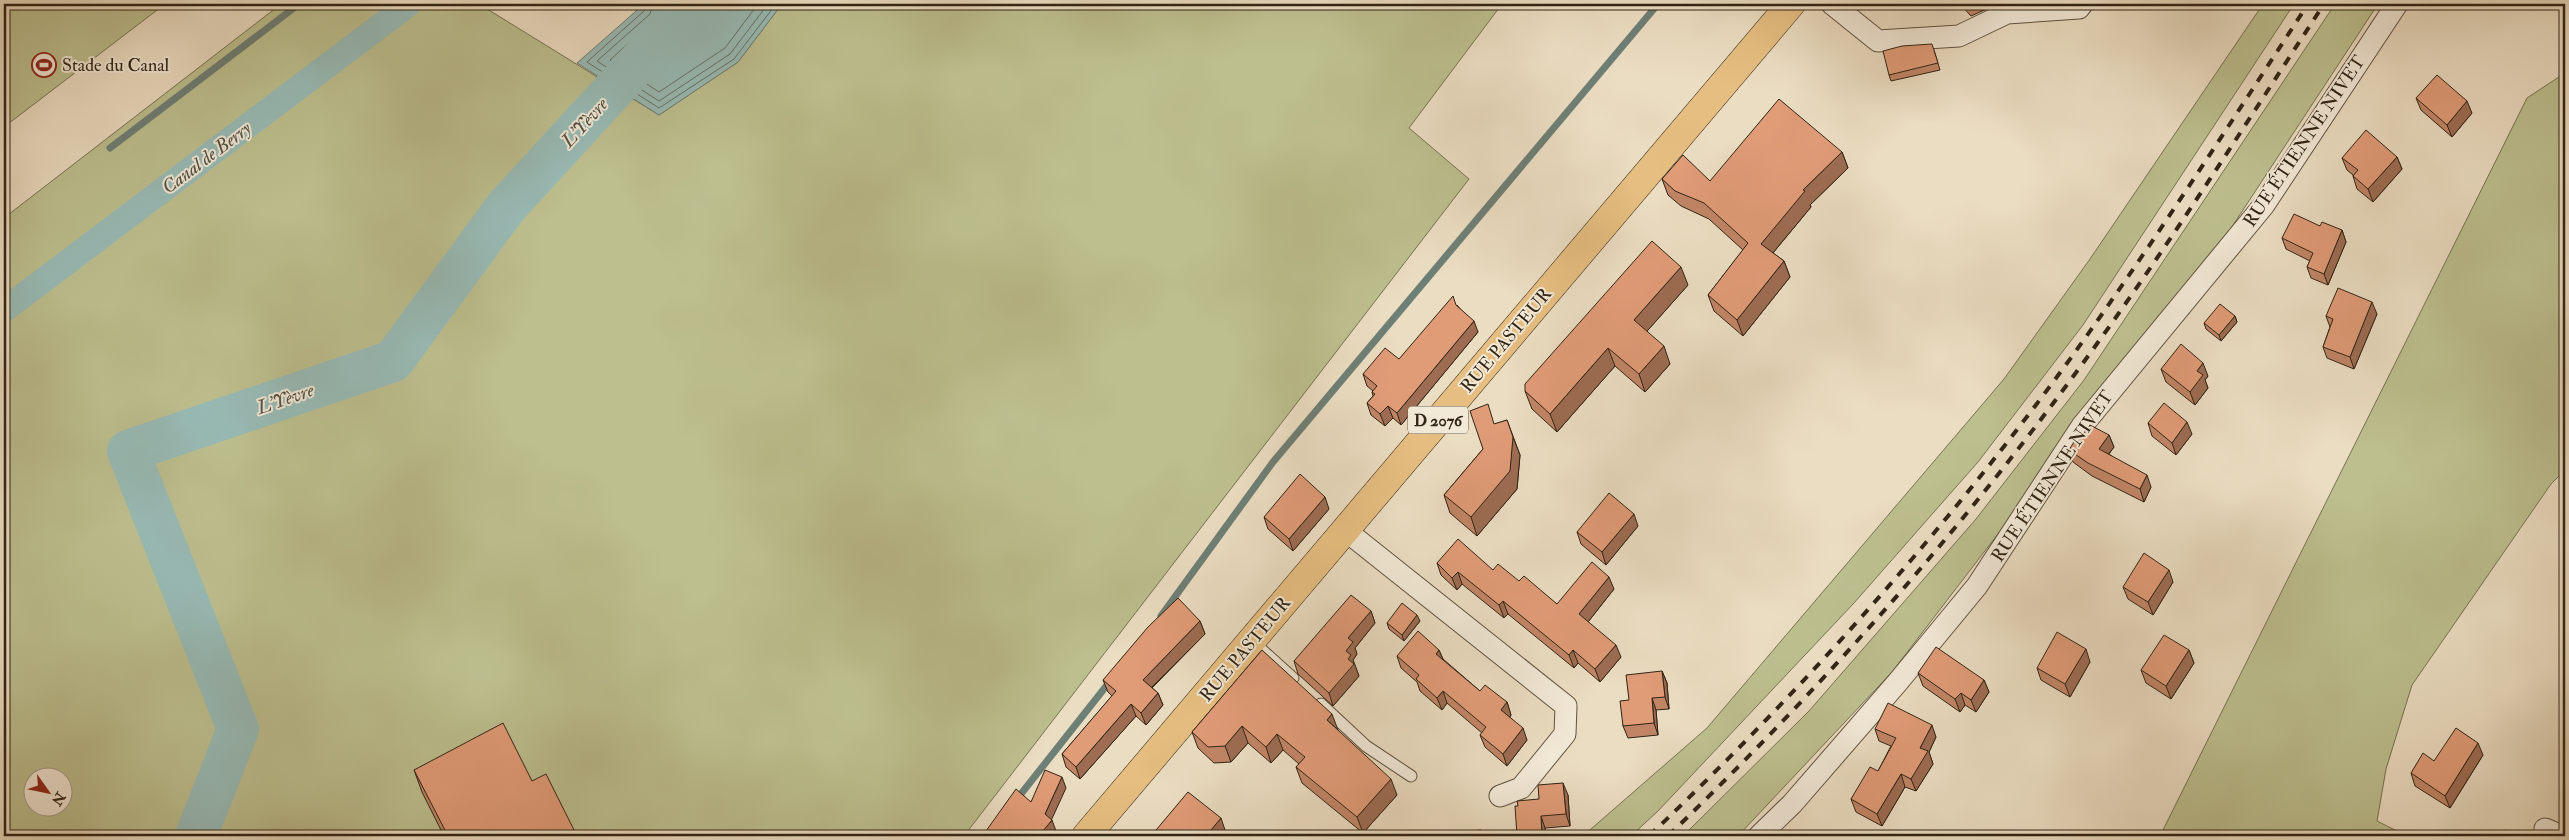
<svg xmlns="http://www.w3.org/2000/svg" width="2569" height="840" viewBox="0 0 2569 840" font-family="'IM FELL Double Pica',serif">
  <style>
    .green { fill: #bdbf8f; stroke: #767252; fill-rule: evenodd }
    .water { fill: #98bbb6; stroke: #6e7f76 }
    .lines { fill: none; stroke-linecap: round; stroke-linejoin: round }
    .shore { stroke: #647066; stroke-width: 1 }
    .stream { stroke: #6e7f76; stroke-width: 7 }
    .canal { stroke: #98bbb6; stroke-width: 25 }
    .river { stroke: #98bbb6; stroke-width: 42 }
    .service-casing { stroke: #5f5240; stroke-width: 13 }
    .minor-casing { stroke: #5f5240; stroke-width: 23 }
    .primary-casing { stroke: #302415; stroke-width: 29 }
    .service { stroke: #f2e9d7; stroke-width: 11 }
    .minor { stroke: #f2e9d7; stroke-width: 21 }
    .primary { stroke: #e6be81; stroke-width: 28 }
    .rail { stroke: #302415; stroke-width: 4; stroke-dasharray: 9 9; stroke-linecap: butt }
    .wall { fill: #c18566; stroke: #302415 }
    .shaded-wall { fill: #9d6c53; stroke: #302415 }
    .building { fill: #e09b77; stroke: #302415 }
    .labels { text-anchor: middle; stroke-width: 4; stroke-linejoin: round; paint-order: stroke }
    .shield { fill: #f2e9d7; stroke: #6a5f4f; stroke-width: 1 }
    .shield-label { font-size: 16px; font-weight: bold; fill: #302415 }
    .poi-label { font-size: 18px; fill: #302415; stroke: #f2e9d7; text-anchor: start }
    .street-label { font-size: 18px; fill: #302415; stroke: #f2e9d7 }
    .water-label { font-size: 19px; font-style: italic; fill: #4f5145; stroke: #f2e9d7 }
  </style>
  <rect width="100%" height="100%" fill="#ebddc2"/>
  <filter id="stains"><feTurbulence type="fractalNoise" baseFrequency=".004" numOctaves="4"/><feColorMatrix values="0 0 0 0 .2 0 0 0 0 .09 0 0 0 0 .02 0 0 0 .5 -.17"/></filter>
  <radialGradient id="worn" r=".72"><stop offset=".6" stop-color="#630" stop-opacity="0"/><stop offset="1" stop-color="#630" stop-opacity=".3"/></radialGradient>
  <path class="green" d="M4,4h161l-161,123z
    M281,4h198l180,111 79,-53 44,-58h720l-93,124 60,51 -505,657h-960v-618zM32,778h30v30h-30z
    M2263,4h31l-211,321 -105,137 -124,141 -196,208 -27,25h-48l124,-108 297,-349 86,-120z
    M2335,4h43l-156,238 -130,155 -78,116 -122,159 -154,164h-55l126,-125 167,-192 108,-139z
    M2565,73v397l-14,14 -139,201 -26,84 -9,52 30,15h-247l367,-738z"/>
  <path class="water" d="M644,4h138l-44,58 -79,53 -82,-52z"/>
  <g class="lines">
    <path class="shore" d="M647,4l-2,6 -58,52 72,46 75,-49 42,-55
      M653,4l-3,10 -53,47 62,40 71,-47 38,-50
      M661,4l-5,14 -46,42 49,32 66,-44 33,-44"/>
    <path class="stream" d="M110,148l189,-144
      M1161,616l112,-154 385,-458
      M1017,799l94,-119"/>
    <path class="canal" d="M4,310l405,-306"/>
    <path class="river" d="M196,836l42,-107 -110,-278 265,-90 113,-154 186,-203"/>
    <defs>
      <path id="service" d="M1252,641l41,37
        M1321,704l45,42 45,30"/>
      <path id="minor" d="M1832,4l46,37 81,-5 48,-23 72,-5 3,-4
        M1345,530l221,176 -1,28 -44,54 -21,8
        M2545,829l17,7
        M1759,836l33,-32 105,-121 80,-97 105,-160 182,-221 133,-201"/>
      <path id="primary" d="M1086,836l705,-832"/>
    </defs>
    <use href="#service" class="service-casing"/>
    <use href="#minor" class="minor-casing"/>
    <use href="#primary" class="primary-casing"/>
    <use href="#service" class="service"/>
    <use href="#minor" class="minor"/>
    <use href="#primary" class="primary"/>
    <path class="rail" d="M1649,836c155,-147 298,-308 424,-481 82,-114 158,-233 235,-351
      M1668,836c151,-145 291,-303 415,-473 85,-116 162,-238 241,-359"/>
  </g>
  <path class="wall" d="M1960,4h38l-27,12z
    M1934,50l6,20 -49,11 -2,-6z
    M2416,98l56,15 -20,24 -31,-27z
    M1842,152l6,16 -38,37 1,2 -38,46 11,8 6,16 -47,59 -29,-25 -6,-16 35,-45 -34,-31 -28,-13 -13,-11 -6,-16 48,2z
    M2397,157l5,12 -29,33 -16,-13 -4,-13v-1l-6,-5 -5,-12z
    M2320,226l22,4 4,12 -18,43 -17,-7 -4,-11 3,-6 -24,-12 -4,-11z
    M1688,285l-41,46 23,33 -25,28 -30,-26 -58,66 -25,-23 -7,-18z
    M1457,305l21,27 -77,93 -8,-7 -8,8 -14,-11 -4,-12 6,-7 -1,-4 1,-1 -6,-5 -4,-12 36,-15z
    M2377,314l-23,55 -27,-11 -4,-11 7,-20 -4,-11z
    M2235,316l2,6 -16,19 -15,-12 -2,-6z
    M2161,369l47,7 -3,4 3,8 -13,17 -29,-23z
    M1507,420l13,35 -3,34 -40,47 -27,-23 -6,-18 39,-46 12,-25z
    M2148,423l44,11 -16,21 -24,-19z
    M2109,435l5,12 -5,7 42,33 -7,15 -52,-26 -19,-14 -4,-12 11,-12z
    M1329,509l-36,42 -25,-22 -4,-12z
    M1638,526l-32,39 -25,-21 -4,-12z
    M1437,563l56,7 26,11 38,23 57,-15 -26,33 33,35 -21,25 -22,-19 -4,5 -66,-54 -4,4 -42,-34 -5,6 -16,-15z
    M2173,582l-20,33 -25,-16 -5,-12z
    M1371,611l4,12 -20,25 2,6 -4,6 6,16 -26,30 -35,-32 -4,-13z
    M1200,621l5,13 -53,54 6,5 5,12 -17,20 -10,-9 -56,63 -14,-12 -4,-13 50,-58 -4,-4 -5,-12z
    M1420,621l-16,20 -15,-12 -2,-6z
    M1262,650l135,145 -34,38 -61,-50 -6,-16 3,-3 -16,-14 -12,13 -23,-20 -17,19 -17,1 -16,-15 -6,-16z
    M1439,650l4,9 37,32 27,11 4,13 -1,2 17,23 -20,26 -22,-19 -5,-12 2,-2 -35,-30 -5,7 -22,-19 -3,-9 -16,-14 -4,-12z
    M2189,650l5,13 -23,36 -25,-16 -5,-13z
    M2090,662l-20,35 -29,-17 -4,-12z
    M1662,671l5,12 2,26 -13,1 2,25 -30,3 -5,-12 6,-26z
    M1918,673l66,7 5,12 -13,20 -11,-7 -5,7 -37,-26z
    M1875,729l61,8 -7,15 4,12 -17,27 -11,-4 -23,39 -26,-14 -5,-13 27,-28 13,-25 -12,-5z
    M2483,755l-33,53 -35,-22 -4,-13 23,-12z
    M414,770l118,11 45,55h-133l-22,-44z
    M1568,795l2,31 -25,2 1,8h-29l1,-30 21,-7z"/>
  <path class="shaded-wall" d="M2467,101l5,12 -20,24 -5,-12z
    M1842,152l6,16 -38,37 1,2 -44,53 -6,-16 42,-54z
    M2397,157l5,12 -29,33 -5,-13z
    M2342,230l4,12 -18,43 -4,-11z
    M1784,261l6,16 -47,59 -6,-16z
    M1681,267l7,18 -47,53 -7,-18z
    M2372,302l5,12 -23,55 -4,-12z
    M2235,316l2,6 -16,19 -2,-6z
    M1474,321l4,11 -77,93 -4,-12z
    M1664,346l6,18 -25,28 -6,-18z
    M1608,348l7,18 -58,66 -7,-18z
    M2203,363l5,13 -3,4 3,8 -13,17 -5,-13 7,-21z
    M1388,406l5,12 -8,8 -5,-12z
    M2187,422l5,12 -16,21 -4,-12z
    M2109,435l5,12 -11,14 -4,-12z
    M1513,437l7,18 -3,34 -40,47 -6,-19z
    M2147,475l4,12 -7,15 -4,-13z
    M1325,497l4,12 -36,42 -4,-12z
    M1634,514l4,12 -32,39 -4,-13z
    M2169,570l4,12 -20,33 -5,-13z
    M1458,572l4,12 -5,6 -5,-12z
    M1609,577l5,12 -30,38 -5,-13z
    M1503,601l5,13 -4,4 -5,-13z
    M1371,611l4,12 -20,25 2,6 -4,6 6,16 -26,30 -4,-13 17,-42 2,-13z
    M1417,615l3,6 -16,20 -2,-6z
    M1200,621l5,13 -58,58 -4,-12z
    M1616,645l5,12 -21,25 -5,-13z
    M2086,649l4,13 -20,35 -5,-13z
    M1439,650l5,12 -8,-8z
    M1573,650l5,13 -4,5 -5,-13z
    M2189,650l5,13 -23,36 -5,-13z
    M1662,671l5,12 2,26 -4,-12z
    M1984,680l5,12 -13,20 -5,-12z
    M1443,691l4,12 -5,7 -5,-12z
    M1158,693l5,12 -17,20 -5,-12z
    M1961,693l4,12 -5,7 -5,-13z
    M1652,698l4,12 2,25 -4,-12z
    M1507,702l4,13 -6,7 -4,-12z
    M1131,704l5,12 -56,63 -4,-12z
    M1332,714l6,16 -11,-10z
    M1932,725l4,12 -7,15 4,12 -17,27 -5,-12 9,-31z
    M1242,726l6,17 -17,19 -6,-16z
    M1523,728l4,12 -20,26 -4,-12z
    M1277,734l6,16 -12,13 -5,-16z
    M2478,743l5,12 -33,53 -5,-12z
    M1901,774l4,13 -23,39 -5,-12z
    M1062,777l4,11 -16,35 2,-3 4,11 -4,5h-13l6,-22z
    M1391,779l6,16 -34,38 -6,-16z
    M1563,783l5,12 2,31 -4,-12z
    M1541,816l4,12 1,8h-4v-1z
    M1221,818l5,15 -2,3h-18z"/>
  <path class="building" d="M1932,44l6,19 -49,12 -6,-24 19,-5z
    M2437,75l30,26 -20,24 -31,-27z
    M1779,99l63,53 -39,38 2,1 -44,53 23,17 -47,59 -29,-25 40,-52 -44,-40 -29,-12 -13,-12 21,-24 27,26z
    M2366,130l31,27 -29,32 -15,-13 5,-6 -16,-12z
    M2294,214l26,12 2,-4 20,8 -18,44 -17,-7 6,-14 -31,-15z
    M1652,241l29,26 -47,53 30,26 -25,28 -31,-26 -58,66 -25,-23v-7z
    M2338,288l34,14 -22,55 -27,-10 10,-28 -7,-3z
    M1453,296l3,9 18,16 -77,92 -9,-7 -8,8 -13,-11 8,-9 -3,-2 5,-6 -14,-12 22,-26 14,11z
    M2220,304l15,12 -16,19 -15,-12z
    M2181,344l22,19 -6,8 6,4 -13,17 -29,-23z
    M2164,403l23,19 -15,21 -24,-20z
    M1488,404l6,20 13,-4 6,17 -3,34 -39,46 -27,-22 39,-46 -13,-38z
    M2090,425l19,10 -10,14 48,26 -7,14 -52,-26 -19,-13 8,-13 3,1z
    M1300,474l25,23 -36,42 -25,-22z
    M1609,493l25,21 -32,38 -25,-20z
    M1458,539l35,31 5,-6 21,17 5,-5 33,28 35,-42 17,15 -30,37 37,31 -21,24 -22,-19 -4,5 -66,-54 -4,4 -41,-33 -6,6 -15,-15z
    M2144,553l25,17 -21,32 -25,-15z
    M1351,595l20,16 -23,27 5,4 -7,9 5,4 -3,4 6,5 -25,29 -35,-32z
    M1178,598l22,23 -57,59 15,13 -17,20 -10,-9 -55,63 -14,-13 54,-63 -13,-11 45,-53z
    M1402,603l15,12 -15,20 -15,-12z
    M1418,631l21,19 -3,4 44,37 5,-6 22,17 -6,8 22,18 -20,26 -23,-19 6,-8 -43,-36 -6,7 -21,-19 3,-4 -22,-19z
    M2057,632l29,17 -21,35 -28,-16z
    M2164,635l25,15 -23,36 -25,-16z
    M1936,647l48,33 -13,20 -10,-7 -6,6 -37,-26z
    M1262,650l70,64 -5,6 64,59 -34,38 -61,-50 9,-10 -28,-23 -11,13 -24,-21 -17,20 -17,1 -16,-15z
    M1662,671l3,26 -13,1 2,25 -31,3 -3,-25 9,-1 -3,-25z
    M1888,703l44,22 -12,23 8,3 -17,28 -10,-5 -24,40 -26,-15 19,-32 8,4 18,-33 -21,-9z
    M503,723l29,58 14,-7 31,62h-129l-34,-66z
    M2456,728l22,15 -33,53 -34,-23 12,-20 11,8z
    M1045,770l17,7 -17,37 7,6 -13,16h-47l-6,-5 30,-42 15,13z
    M1563,783l3,31 -25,2 1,19 -25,1 -2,-30h3l-1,-5 22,-2 -1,-14z
    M1188,792l33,26 -15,18h-55z
    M1481,830v6h-31l-1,-3z
    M2504,830l11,6h-15z
    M1857,831l9,5h-13z"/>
  <defs>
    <symbol id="stadium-ring" viewBox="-11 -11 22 22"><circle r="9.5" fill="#f2e9d7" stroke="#8f2418" stroke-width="1.5"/><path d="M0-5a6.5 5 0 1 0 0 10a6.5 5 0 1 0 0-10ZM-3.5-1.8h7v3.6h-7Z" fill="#8f2418"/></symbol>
  </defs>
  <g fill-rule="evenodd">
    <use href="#stadium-ring" x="30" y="51" width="28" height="28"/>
  </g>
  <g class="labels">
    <rect class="shield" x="1408" y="406.5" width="60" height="27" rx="4"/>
    <g class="shield-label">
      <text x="1438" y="426">D 2076</text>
    </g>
    <g class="poi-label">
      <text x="62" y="71">Stade du Canal</text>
    </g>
    <g class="street-label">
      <text transform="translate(2304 141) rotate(-56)" y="6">RUE ÉTIENNE NIVET</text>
      <text transform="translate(1506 340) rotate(-50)" y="6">RUE PASTEUR</text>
      <text transform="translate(2052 476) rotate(-56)" y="6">RUE ÉTIENNE NIVET</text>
      <text transform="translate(1245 649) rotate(-50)" y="6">RUE PASTEUR</text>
    </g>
    <g class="water-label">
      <text transform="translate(584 122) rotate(-48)" y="7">L'Yèvre</text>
      <text transform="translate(206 157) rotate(-37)" y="7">Canal de Berry</text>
      <text transform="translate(285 398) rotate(-19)" y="7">L'Yèvre</text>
    </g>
  </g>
  <rect width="2569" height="840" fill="none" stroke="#ebddc2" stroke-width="20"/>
  <rect x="5" y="5" width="2559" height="830" fill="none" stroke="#302415" stroke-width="2.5"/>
  <rect x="10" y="10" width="2549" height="820" fill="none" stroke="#302415"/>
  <g transform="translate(48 792) rotate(123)"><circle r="24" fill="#f2e9d7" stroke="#a49a89"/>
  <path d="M0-4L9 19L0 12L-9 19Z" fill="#8f2418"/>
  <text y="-8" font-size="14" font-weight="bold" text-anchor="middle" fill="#302415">N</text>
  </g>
  <rect width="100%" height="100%" filter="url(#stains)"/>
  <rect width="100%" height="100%" fill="url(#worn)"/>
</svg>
